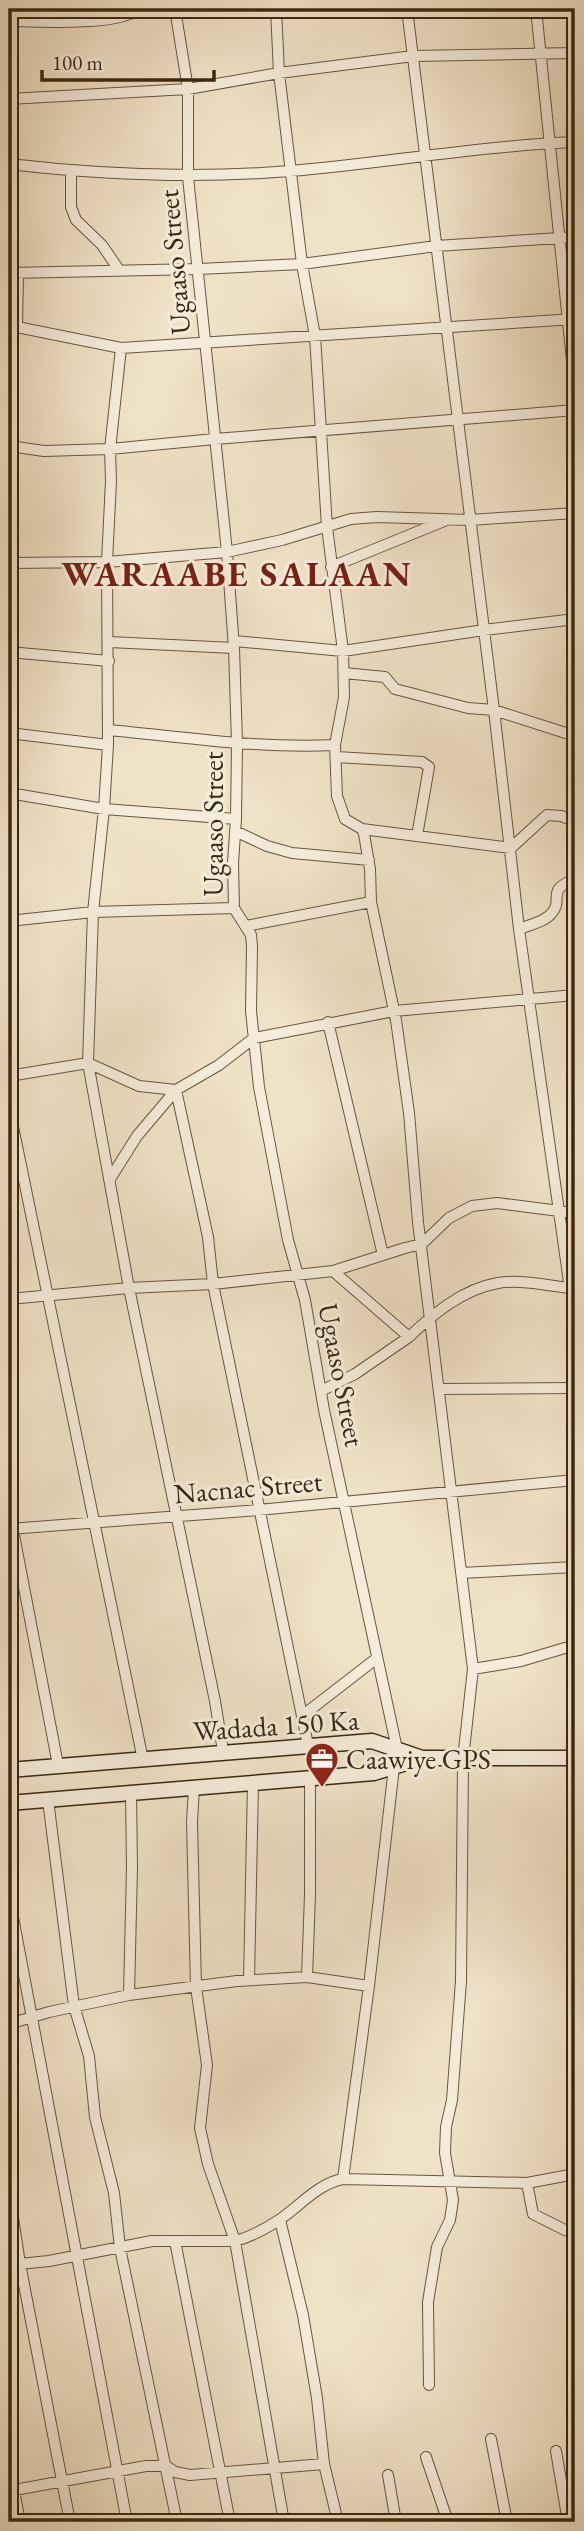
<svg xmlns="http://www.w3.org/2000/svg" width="584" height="2531" viewBox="0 0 584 2531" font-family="'EB Garamond',serif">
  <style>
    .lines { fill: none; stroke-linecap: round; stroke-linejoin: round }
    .street-casing { stroke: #68563e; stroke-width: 12 }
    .secondary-casing { stroke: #3a2811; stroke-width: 17 }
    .street { stroke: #f5ecdb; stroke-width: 10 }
    .secondary { stroke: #f5ecdb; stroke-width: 14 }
    .labels { text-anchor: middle; stroke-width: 6; stroke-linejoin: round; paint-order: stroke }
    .street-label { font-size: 28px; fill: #3a2811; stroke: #f5ecdb }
    .poi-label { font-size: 28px; fill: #3a2811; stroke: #f5ecdb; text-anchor: start }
    .district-label { font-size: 35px; font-weight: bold; letter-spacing: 2px; fill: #7a1f14; stroke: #f5ecdb }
  </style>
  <rect width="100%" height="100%" fill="#f0e2c7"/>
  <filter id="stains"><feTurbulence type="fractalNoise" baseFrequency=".00286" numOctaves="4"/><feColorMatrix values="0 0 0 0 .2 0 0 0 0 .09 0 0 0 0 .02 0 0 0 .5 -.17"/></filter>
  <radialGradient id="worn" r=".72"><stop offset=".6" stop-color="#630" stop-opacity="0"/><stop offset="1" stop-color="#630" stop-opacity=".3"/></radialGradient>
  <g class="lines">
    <defs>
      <path id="street" d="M175,9l13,80v88l39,375 7,96 3,95 -1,76 -3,44 1,45 17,27 1,12 -1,64 8,76 29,153 17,60 19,110 73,339
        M276,9l3,64 23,191 13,72 12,191 16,124 1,46 -9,48 2,51 8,23 17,10 2,5 6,35 1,33 25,118 13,93 9,109 55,447 -10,90 -2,222 -9,119 -6,27 -1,26 8,47 -3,20 -13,27 -9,55 1,83
        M407,9l87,701 25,219 51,360
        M536,9l39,381
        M9,21c34,0 103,6 131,-12
        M9,99l179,-10 91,-16 134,-17 162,-3
        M9,164c95,11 185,15 281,7 95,-8 189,-25 285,-29
        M71,171v36l5,13 26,25 17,25
        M9,273l190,-4 103,-5 134,-18 139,-9
        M17,327l104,21
        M9,337l8,-10 1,-54
        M9,446l35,5 66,-2 105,-10 360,-29
        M9,563l98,-1 120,-10 55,-12 69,-21 26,-2 93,3 105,-7
        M331,567l113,-46
        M234,641l109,10 141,-21 91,-11
        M109,642l125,6
        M9,652l100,9
        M344,673l41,4 10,12 73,19 26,2 81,26
        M109,730c75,7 151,19 226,15
        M9,733l99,12
        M336,757l86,5 7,5 -12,69
        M9,793l95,16 132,10
        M362,829l149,19 36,-33 14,1 14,5
        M235,831l32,15 25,7 77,7
        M9,921l84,-9 141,-4
        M246,926l125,-24
        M519,929c10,-4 25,-7 32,-15 14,-15 -7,-23 24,-35
        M328,1022l55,233
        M9,1076l79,-13 51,23 37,4 43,-25 35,-27 140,-27 181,-16
        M176,1090l32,147 5,47 95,461
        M9,1107l134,653
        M110,1179l27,-43 39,-46
        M333,1271l76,66c24,-23 54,-48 89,-54 22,-4 54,3 77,6
        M9,1299l120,-11 84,-4 120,-13 72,-23 17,-4 27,-26 23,-12 25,-3 78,10
        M440,1389l135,-1
        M321,1391l34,-17 54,-37
        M9,1509l49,256
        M9,1529l249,-19 317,-30
        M461,1573l114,-6
        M473,1669l48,-8 54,-16
        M302,1716l75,-58
        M223,1751l-8,-50 -86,-413 -41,-225 5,-151 11,-103 4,-64 -1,-183 4,-81 -1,-32 11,-101 454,-29
        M194,1788l-2,34 4,165 11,78 -7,63 8,36 27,77 49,281
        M48,1800l26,206 15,50 6,61 19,76 6,55 57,274
        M575,1895v25
        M9,1896l118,626
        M307,1977l3,-82v-117
        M249,1980l4,-197
        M129,1995l3,-127 -1,-75
        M9,2024l40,-12 80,-17 108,-14 70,-4 62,9
        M343,2179l184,4 48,-9
        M527,2183l6,31 32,16 10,2
        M9,2191l11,73 50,258
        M280,2220l23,95 14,83 7,66 14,58
        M175,2241l55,281
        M9,2265l40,-4 103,-20h83c16,-4 30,-12 44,-21 21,-14 38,-36 64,-41l26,-193 25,-219
        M491,2439l16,83
        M556,2451l12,71
        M426,2457l22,65
        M9,2465l11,57
        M388,2475l8,47
        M9,2491l137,-25h20l9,6 15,3 134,-11"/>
      <path id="secondary" d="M9,1770l363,-29 50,17
        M9,1803l365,-30 48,-15h153"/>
    </defs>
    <use href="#street" class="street-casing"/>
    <use href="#secondary" class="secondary-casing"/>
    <use href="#street" class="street"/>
    <use href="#secondary" class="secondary"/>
  </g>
  <defs>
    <symbol id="office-pin" viewBox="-11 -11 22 30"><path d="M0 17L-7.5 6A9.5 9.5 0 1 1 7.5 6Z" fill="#8f2418" stroke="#f5ecdb"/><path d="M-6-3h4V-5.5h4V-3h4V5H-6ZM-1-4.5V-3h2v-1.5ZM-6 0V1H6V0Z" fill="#fff"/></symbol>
  </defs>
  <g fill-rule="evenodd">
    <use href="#office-pin" x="303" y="1740" width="38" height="52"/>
  </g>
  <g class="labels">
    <g class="street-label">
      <text transform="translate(174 262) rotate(-95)" y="10">Ugaaso Street</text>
      <text transform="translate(213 824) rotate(-90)" y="10">Ugaaso Street</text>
      <text transform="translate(342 1375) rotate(79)" y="10">Ugaaso Street</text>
      <text transform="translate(248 1487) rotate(-5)" y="10">Nacnac Street</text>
      <text transform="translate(276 1725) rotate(-4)" y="10">Wadada 150 Ka</text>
    </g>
    <g class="poi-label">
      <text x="346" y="1769">Caawiye GPS</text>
    </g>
    <g class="district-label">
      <text x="237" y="586">WARAABE SALAAN</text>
    </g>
  </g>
  <rect width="584" height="2531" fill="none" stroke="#f0e2c7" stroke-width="35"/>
  <rect x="10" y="10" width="563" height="2510" fill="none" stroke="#3a2811" stroke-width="3.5"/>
  <rect x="18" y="18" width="549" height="2496" fill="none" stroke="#3a2811" stroke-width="2"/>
  <path d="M42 70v10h172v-10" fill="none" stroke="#3a2811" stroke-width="3.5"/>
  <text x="52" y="70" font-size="21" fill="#3a2811" stroke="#f5ecdb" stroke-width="5" paint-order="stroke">100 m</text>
  <rect width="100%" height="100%" filter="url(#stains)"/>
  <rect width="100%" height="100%" fill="url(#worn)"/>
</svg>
